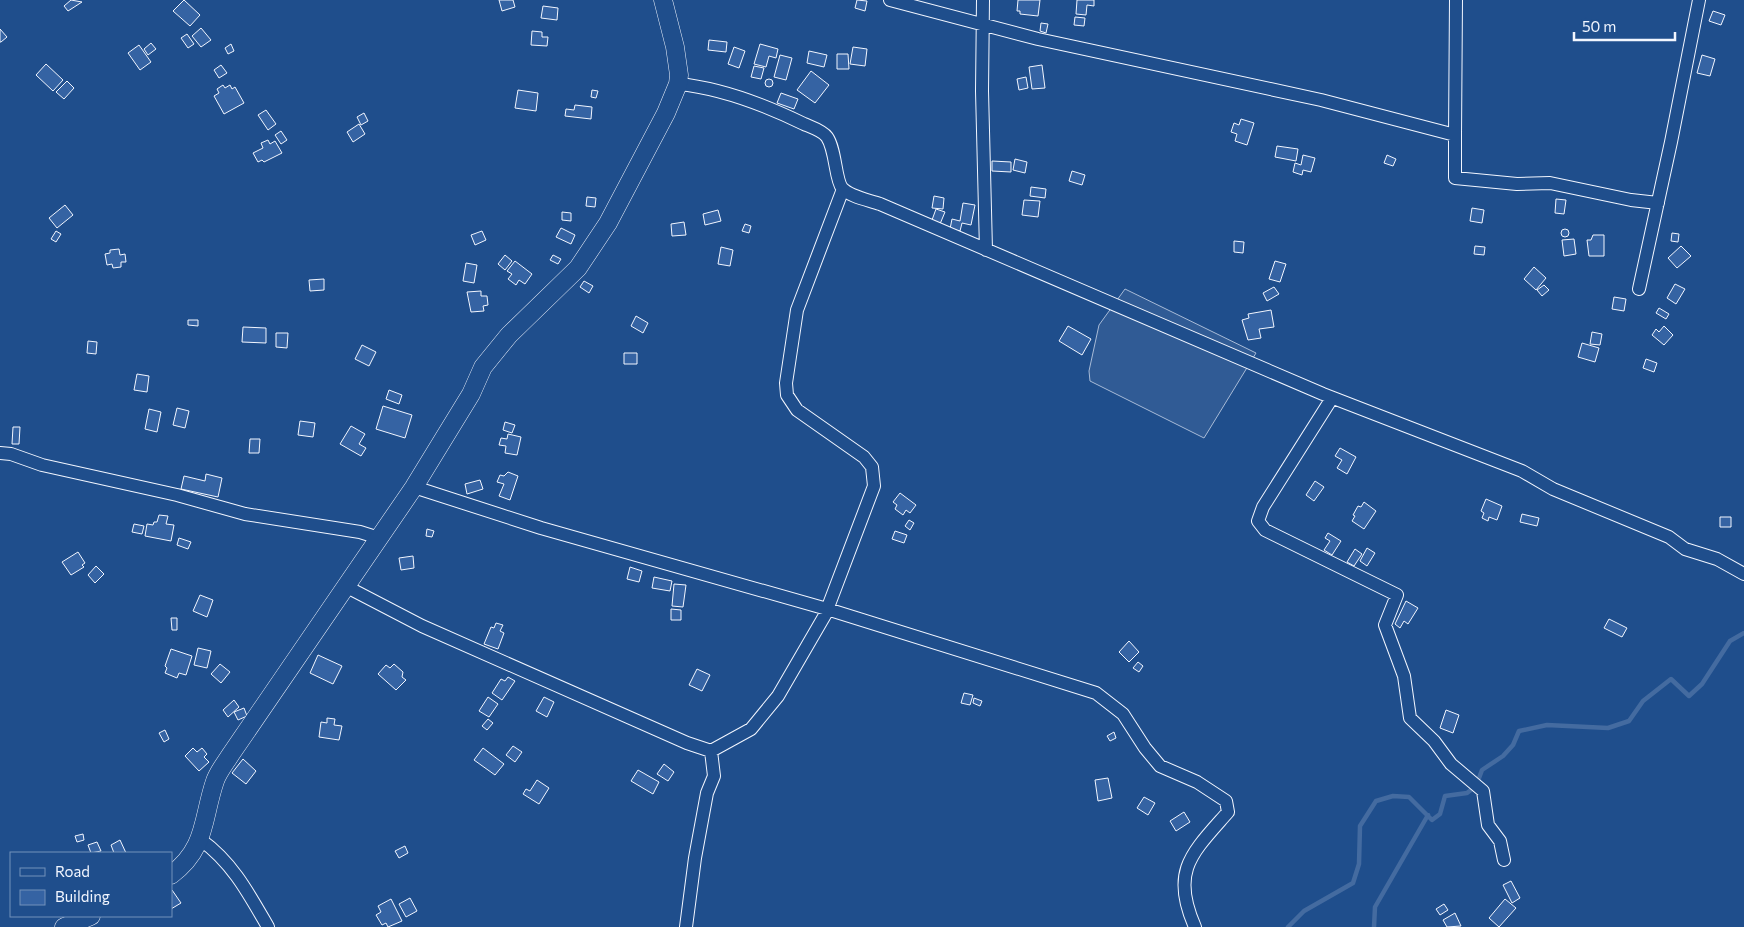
<svg xmlns="http://www.w3.org/2000/svg" width="1744" height="927" viewBox="0 0 1744 927" font-family="Commissioner,sans-serif">
  <style>
    .built { fill: #305b95; stroke: #a8bbd7 }
    .lines { fill: none; stroke-linecap: round; stroke-linejoin: round }
    .stream { stroke: #446ba0; stroke-width: 4.5 }
    .building { fill: #3563a3; stroke: #f2f6ff }
    .street-casing { stroke: #f2f6ff; stroke-width: 14 }
    .secondary-casing { stroke: #f2f6ff; stroke-width: 19 }
    .street { stroke: #1f4e8c; stroke-width: 12 }
    .secondary { stroke: #1f4e8c; stroke-width: 18 }
  </style>
  <rect width="100%" height="100%" fill="#1f4e8c"/>
  <path class="built" d="M1125,289l131,64 -52,85 -114,-57 -1,-10 10,-46z"/>
  <g class="lines">
    <path class="stream" d="M1288,927l16,-16 49,-28 6,-19 1,-38 16,-25 17,-5 16,1 23,23 8,-6 5,-18 22,-3 9,-7 6,-16 21,-14 10,-11 6,-14 28,-6 61,3 21,-7 14,-20 28,-22 18,17 13,-12 28,-43 14,-8
      M1374,927l1,-20 53,-92"/>
  </g>
  <path class="building" d="M71,0l11,2 -14,9 -4,-5z
    M184,0l16,15 -10,11 -17,-15z
    M499,0h14l2,7 -13,4z
    M857,0l10,1 -2,10 -10,-3z
    M1018,0h22l-2,16 -18,-2v-3h-3z
    M1077,0h17v6l-7,-1 -1,10 -10,-1z
    M543,6l15,2 -1,12 -16,-2z
    M1713,11l12,4 -4,10 -12,-4z
    M1075,17l10,1 -1,8 -10,-1z
    M1041,23l7,1 -2,9 -6,-2z
    M201,28l10,12 -10,7 -9,-11z
    M0,29l7,8 -6,5h-1z
    M532,31l10,1v5h6l-1,9 -16,-1z
    M187,34l7,10 -6,4 -7,-10z
    M709,40l18,2 -1,10 -18,-2z
    M151,43l5,6 -8,6 -4,-6z
    M231,44l3,7 -6,3 -3,-6z
    M760,44l18,5 -2,9 -7,-2 -3,11 -12,-3z
    M139,45l12,17 -11,8 -12,-17z
    M734,47l11,4 -6,17 -11,-4z
    M853,47l14,2 -2,17 -15,-2z
    M809,51l18,4 -3,12 -17,-4z
    M837,54h11l1,15h-12z
    M780,55l12,3 -6,22 -12,-3z
    M1702,55l13,4 -5,17 -13,-3z
    M46,64l17,16 -10,11 -17,-16z
    M221,65l6,8 -8,5 -5,-8z
    M1042,65l3,23 -13,1 -3,-22z
    M754,66l10,2 -3,11 -10,-2z
    M811,71l18,14 -14,18 -18,-13z
    M1026,77l2,11 -9,2 -2,-11z
    M765 83a4 4 0 1 1 8 0a4 4 0 1 1-8 0Z
    M67,81l7,7 -10,11 -8,-7z
    M223,85l2,3 5,-3 2,4 3,-2 9,16 -20,11 -10,-18 5,-3 -2,-4z
    M518,90l20,3 -2,18 -21,-3z
    M592,90l6,1 -2,7 -5,-1z
    M781,93l17,6 -4,10 -17,-6z
    M575,105l17,2 -1,12 -26,-3 1,-7 8,1z
    M266,110l10,14 -8,6 -10,-15z
    M364,113l4,8 -7,4 -4,-8z
    M1241,119l13,4 -7,22 -12,-4 2,-7 -6,-2 3,-9 5,2z
    M359,124l6,10 -12,8 -6,-10z
    M281,131l6,9 -6,4 -6,-9z
    M268,140l2,4 5,-3 7,12 -18,9 -2,-2 -4,2 -5,-9 10,-5 -2,-5z
    M1277,146l21,3 -2,12 -21,-4z
    M1303,155l12,3 -4,14 -8,-2 -1,5 -9,-3 2,-9 6,2z
    M1387,155l9,4 -3,7 -9,-3z
    M1015,159l12,3 -2,11 -12,-3z
    M992,161l19,1v10l-19,-1z
    M1072,171l13,4 -3,10 -13,-4z
    M1031,187l15,2 -1,9 -15,-2z
    M934,196l10,2 -1,11 -11,-1z
    M587,197l9,1 -1,9 -9,-1z
    M1556,199l10,1 -2,14 -9,-1z
    M1024,200l16,1 -2,16 -16,-2z
    M963,203l12,2 -4,20 -9,-2 -2,8 -10,-2 2,-10 8,2z
    M65,205l8,10 -16,13 -8,-10z
    M1472,208l12,2 -2,13 -12,-2z
    M936,209l9,3 -5,12 -8,-4z
    M718,210l3,11 -16,4 -2,-11z
    M562,212l9,1v8l-9,-1z
    M684,222l2,13 -14,1 -1,-12z
    M745,224l6,2 -2,7 -7,-2z
    M561,228l14,7 -4,9 -15,-7z
    M1561 233a4 4 0 1 1 8 0a4 4 0 1 1-8 0Z
    M56,231l5,3 -5,8 -5,-3z
    M482,231l4,9 -11,5 -4,-10z
    M1672,233l7,1 -1,8 -7,-1z
    M1593,235h11v21h-15l-2,-16h4z
    M1574,239l2,15 -12,2 -2,-16z
    M1234,241l10,1 -1,11 -9,-1z
    M1475,246l10,1 -1,8 -10,-1z
    M1681,246l10,10 -14,12 -9,-10z
    M721,247l12,3 -3,16 -12,-2z
    M119,249l1,6 5,-1 1,8h-5v5l-8,1 -1,-4 -5,1 -2,-11 5,-1v-3z
    M505,255l7,6 -7,9 -7,-6z
    M553,255l8,4 -3,5 -8,-4z
    M515,261l17,13 -7,10 -6,-4 -3,5 -8,-6 4,-5 -5,-3z
    M1275,261l11,3 -6,18 -11,-3z
    M466,263l11,2 -3,18 -11,-2z
    M1534,267l12,11 -10,12 -12,-11z
    M324,279v11l-14,1 -1,-11z
    M584,281l9,5 -4,7 -9,-6z
    M1675,284l10,5 -9,15 -9,-6z
    M1544,285l5,5 -7,6 -5,-6z
    M1274,287l5,7 -12,7 -4,-8z
    M481,291v5h6l1,9 -5,1 1,5 -13,1 -4,-20z
    M1614,297l12,2 -2,12 -12,-2z
    M1659,308l10,6 -3,5 -10,-6z
    M1271,310l3,17 -15,2 2,9 -13,2 -6,-20 7,-2 -1,-4z
    M636,316l12,7 -5,10 -12,-7z
    M188,320h10v6l-10,-1z
    M1068,326l23,13 -9,16 -23,-14z
    M1664,326l9,9 -9,10 -12,-10 4,-6 3,3z
    M243,327l23,1v15l-24,-1z
    M1592,332l10,2 -2,11 -10,-1z
    M276,333h12l-1,15 -11,-1z
    M88,341l9,1 -1,12 -9,-1z
    M1582,343l17,5 -4,14 -17,-5z
    M362,345l14,7 -7,14 -14,-7z
    M624,353h13v11h-13z
    M1646,359l11,4 -3,9 -11,-4z
    M137,374l12,2 -2,16 -13,-2z
    M389,390l13,5 -3,9 -13,-5z
    M383,406l29,9 -7,23 -29,-9z
    M177,408l12,3 -4,17 -12,-3z
    M149,409l12,3 -4,20 -12,-3z
    M300,421l15,2 -2,14 -15,-2z
    M505,422l10,3 -3,8 -9,-3z
    M351,426l14,8 -6,10 7,4 -5,8 -21,-12z
    M13,427h7l-1,17h-7z
    M508,434l13,3 -4,18 -12,-2 1,-7 -7,-1 2,-7 6,1z
    M250,439h10l-1,14h-10z
    M1340,448l16,9 -9,17 -10,-6 5,-8 -7,-4z
    M508,472l10,4 -8,24 -11,-4 5,-12 -7,-2 3,-7 4,1z
    M206,474l16,4 -4,19 -37,-8 3,-13 21,5z
    M480,480l3,9 -16,5 -2,-10z
    M1315,481l9,6 -10,14 -8,-6z
    M900,493l16,12 -6,8 -4,-3 -3,5 -8,-6 2,-4 -4,-3z
    M1486,499l16,7 -5,14 -8,-3 -1,4 -6,-3 2,-5 -3,-2z
    M1364,502l12,9 -12,18 -12,-8 3,-5 -2,-1 5,-9 3,1z
    M1522,514l17,4 -2,8 -17,-4z
    M159,515l9,1 -2,8 8,1 -3,16 -26,-5 2,-12 6,1 1,-3h3z
    M1720,517h11v10h-11z
    M909,520l5,3 -4,7 -5,-4z
    M134,524l10,2 -2,8 -10,-2z
    M427,529l7,2 -2,6 -6,-1z
    M895,531l12,4 -3,8 -12,-4z
    M1328,533l13,8 -9,14 -8,-5 6,-9 -5,-3z
    M179,538l12,4 -3,7 -11,-4z
    M1367,548l8,5 -8,13 -7,-5z
    M1355,549l7,5 -8,12 -7,-4z
    M78,552l7,11 -3,2 2,2 -13,8 -9,-13z
    M413,556l1,12 -13,2 -2,-12z
    M96,566l8,8 -9,9 -7,-8z
    M630,567l12,4 -3,11 -12,-3z
    M654,577l18,4 -2,10 -18,-3z
    M674,584l12,1 -3,22 -11,-1z
    M200,595l13,5 -6,17 -14,-6z
    M1406,601l12,7 -10,16 -4,-3 -4,7 -5,-4z
    M671,609l10,1v10h-10z
    M171,618h6v12h-5z
    M1609,619l18,9 -5,9 -18,-9z
    M496,623l7,2 -3,6 4,2 -6,16 -14,-5 7,-17 3,1z
    M1129,641l10,11 -10,10 -10,-10z
    M198,648l13,3 -4,17 -13,-3z
    M171,649l21,7 -6,19 -7,-2 -2,5 -12,-5 2,-5 -2,-2z
    M318,655l24,11 -9,18 -23,-11z
    M1138,662l5,4 -4,6 -6,-4z
    M220,664l10,8 -9,11 -10,-9z
    M394,664l9,8 -1,5 4,3 -10,10 -18,-16 8,-9 4,3z
    M697,669l13,6 -8,16 -13,-6z
    M508,677l7,4 -13,19 -10,-7 9,-14 4,2z
    M964,693l9,2 -3,10 -9,-2z
    M488,697l10,7 -9,13 -10,-6z
    M544,697l10,5 -7,15 -11,-6z
    M974,698l8,3 -2,5 -7,-3z
    M234,700l5,7 -11,10 -5,-7z
    M244,708l3,8 -9,4 -4,-8z
    M1446,710l13,5 -6,18 -13,-5z
    M327,718l8,1 -1,6 8,1 -3,14 -20,-3 2,-15 6,1z
    M488,719l5,4 -6,7 -5,-4z
    M165,730l4,9 -5,3 -5,-9z
    M1114,732l2,6 -6,3 -3,-5z
    M513,746l9,6 -7,10 -9,-7z
    M193,748l4,4 5,-4 5,6 -3,3 5,5 -10,9 -14,-15z
    M483,748l21,16 -9,11 -21,-15z
    M243,759l13,12 -10,13 -14,-11z
    M664,764l10,8 -6,9 -11,-7z
    M638,770l21,12 -6,12 -22,-13z
    M1108,778l4,20 -14,3 -3,-21z
    M537,780l12,8 -10,16 -16,-10 3,-5 4,2z
    M1144,797l11,6 -7,12 -11,-7z
    M1184,812l6,10 -14,9 -6,-10z
    M83,834l1,6 -7,2 -2,-6z
    M120,840l6,13h-12l-3,-8z
    M97,842l4,9 -10,2 -3,-8z
    M405,846l3,7 -9,5 -4,-7z
    M1511,881l9,17 -8,5 -9,-18z
    M172,890l9,13 -10,6v-18z
    M410,898l7,13 -11,6 -7,-13z
    M391,899l11,22 -14,6 -2,-4 -4,2 -6,-10 5,-3 -3,-6z
    M1505,899l11,9 -17,19 -10,-9z
    M1444,904l4,6 -8,5 -4,-6z
    M1455,913l6,13 -14,1 -4,-7z"/>
  <g class="lines">
    <defs>
      <path id="street" d="M890,0l148,39 283,61 134,35v43l62,6 33,-1 81,17 27,3
        M983,0l-1,91 4,159
        M678,84c44,4 87,21 126,40 7,3 19,7 23,13 9,13 8,42 15,51 8,9 27,12 38,16l443,190 199,77 31,18 116,48 16,12 32,10 27,15
        M1455,135l1,-135
        M1639,289l32,-147 28,-142
        M1332,398l-69,109 -5,14 7,9 132,65 -12,30 19,51 6,42 24,23 17,23 32,27 5,34 12,16 4,19
        M0,453l11,1 31,11 135,30 68,19 115,18 19,6
        M414,487l127,41 286,81 269,84 27,21 22,34 15,18 37,16 29,19 2,11c-36,41 -58,59 -33,115
        M347,587l75,39 265,117 24,8 3,25 -7,17 -12,65 -9,69
        M711,751l40,-22 27,-33 47,-81 49,-129 -2,-19 -8,-10 -67,-47 -10,-15 -1,-12 11,-73 46,-121
        M201,840c31,22 48,54 67,87"/>
      <path id="secondary" d="M171,875c36,-27 31,-56 44,-94 3,-9 11,-19 16,-27l183,-267 57,-93 12,-27 26,-32 69,-67 30,-45 58,-110 12,-29 1,-9 -4,-28 -12,-47
        M64,927l27,-11"/>
    </defs>
    <use href="#street" class="street-casing"/>
    <use href="#secondary" class="secondary-casing"/>
    <use href="#street" class="street"/>
    <use href="#secondary" class="secondary"/>
  </g>
  <rect x="10" y="852" width="162" height="65" fill="#1f4e8c" stroke="#7391ba"/>
  <rect x="20" y="868" width="25" height="8" fill="#1f4e8c" stroke="#7391ba"/>
  <text x="55" y="877" font-size="15" fill="#f2f6ff">Road</text>
  <rect x="20" y="890" width="25" height="15" fill="#3563a3" stroke="#7391ba"/>
  <text x="55" y="902" font-size="15" fill="#f2f6ff">Building</text>
  <path d="M1574 32v8h101v-8" fill="none" stroke="#f2f6ff" stroke-width="2.5"/>
  <text x="1582" y="32" font-size="15" fill="#f2f6ff" stroke="#1f4e8c" stroke-width="4" paint-order="stroke">50 m</text>
</svg>
